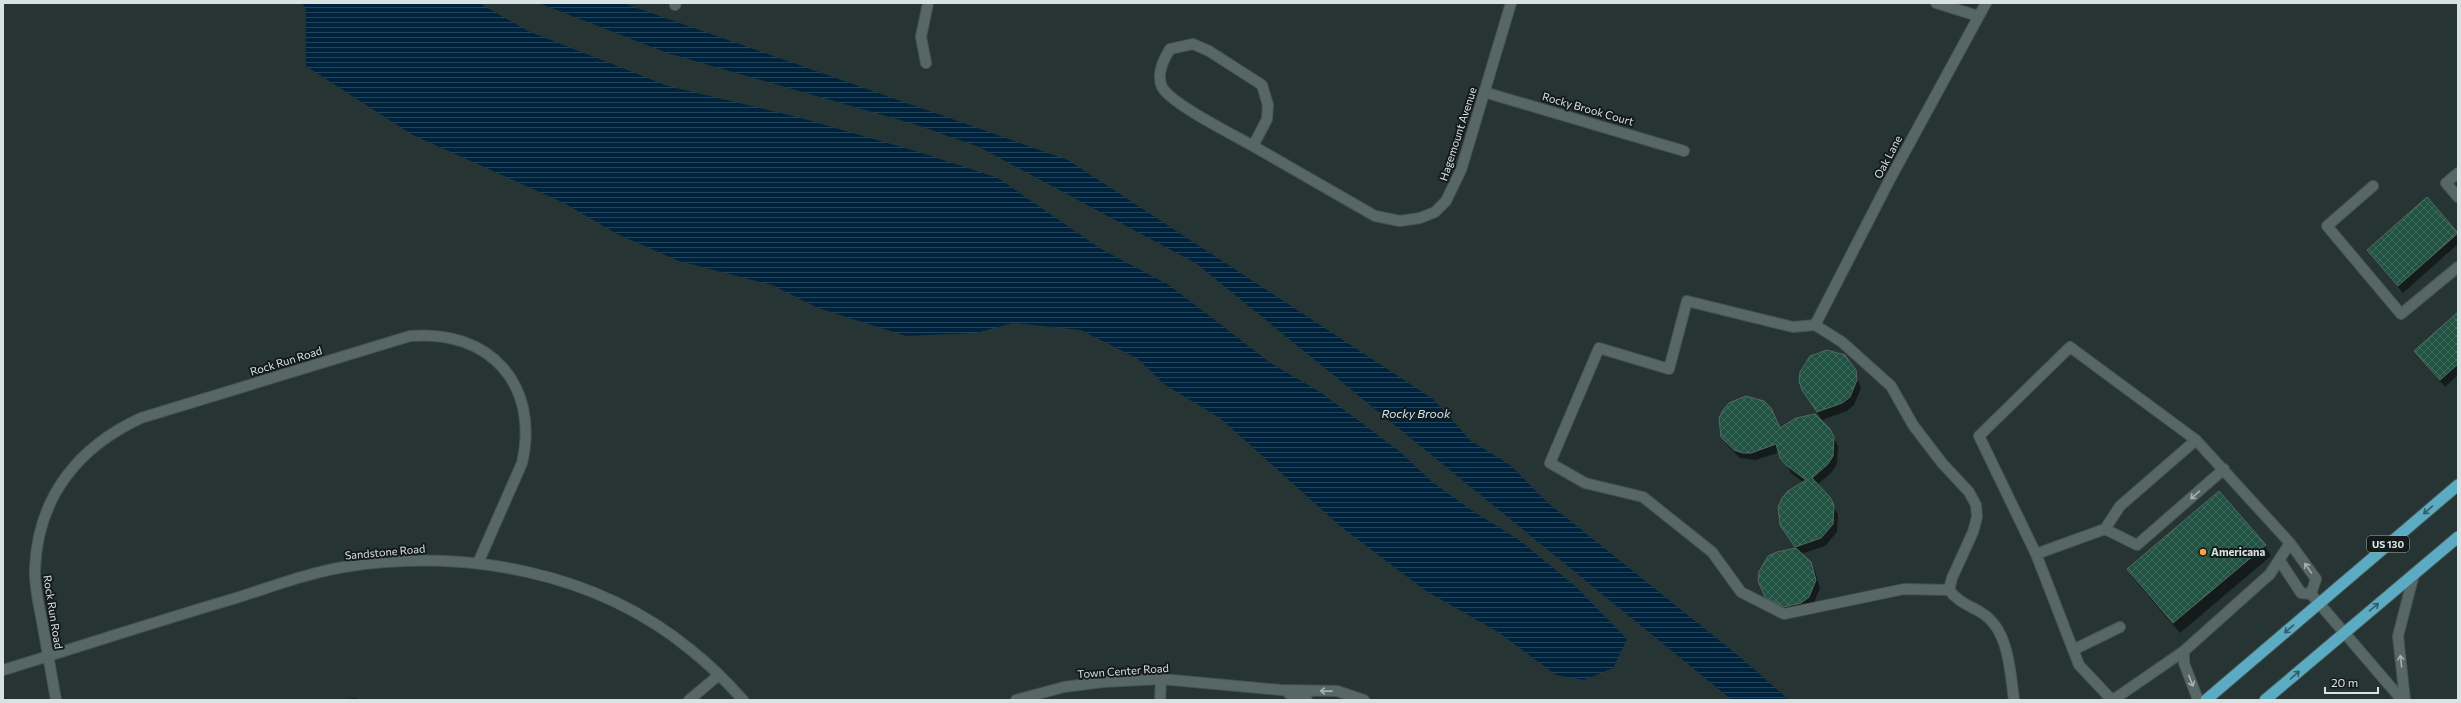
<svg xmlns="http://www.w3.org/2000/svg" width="2461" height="703" viewBox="0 0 2461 703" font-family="Commissioner,sans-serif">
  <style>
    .water { fill: url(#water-rules) }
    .shadow { fill: #0007 }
    .building { fill: url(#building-cross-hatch); stroke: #5a6862 }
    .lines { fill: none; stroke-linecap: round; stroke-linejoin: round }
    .service-casing { stroke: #475353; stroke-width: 12 }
    .minor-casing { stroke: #475353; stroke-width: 12 }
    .tertiary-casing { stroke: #475353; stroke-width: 12 }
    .trunk-casing { stroke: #475353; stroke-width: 13 }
    .service { stroke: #576766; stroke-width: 10 }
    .minor { stroke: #576766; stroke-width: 10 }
    .tertiary { stroke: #576766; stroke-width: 10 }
    .trunk { stroke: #5bacc2; stroke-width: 11 }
    .oneway { stroke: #a5b1b0 }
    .oneway2 { stroke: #345c66 }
    .poi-dot { fill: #f8a04b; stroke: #141b1a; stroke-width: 1.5 }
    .labels { text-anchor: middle; stroke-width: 4; stroke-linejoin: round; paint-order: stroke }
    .shield { fill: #141b1a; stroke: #9ea6a6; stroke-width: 1 }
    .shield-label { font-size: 10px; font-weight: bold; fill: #d9e2e2 }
    .street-label { font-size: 11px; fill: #d9e2e2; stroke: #141b1a }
    .poi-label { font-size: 11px; font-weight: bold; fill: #d9e2e2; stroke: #141b1a; text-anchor: start }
    .water-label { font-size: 12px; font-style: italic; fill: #cde4f8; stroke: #141b1a }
  </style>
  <defs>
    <pattern id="water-rules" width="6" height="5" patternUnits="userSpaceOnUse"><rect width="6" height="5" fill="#00233d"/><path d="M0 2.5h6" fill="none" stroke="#254359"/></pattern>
    <pattern id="building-cross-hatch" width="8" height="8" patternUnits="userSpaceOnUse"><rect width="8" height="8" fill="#205341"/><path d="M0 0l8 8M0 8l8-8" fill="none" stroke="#406b5c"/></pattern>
  </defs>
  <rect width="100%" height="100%" fill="#263534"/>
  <path class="water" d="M302,3h177l49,28 140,55 133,32 121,35 76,25 103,71 68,36 103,79 48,28 79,59 32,30 37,27 51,32 55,45 53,54 -14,29 -29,12 -28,-5 -58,-43 -72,-41 -86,-65 -120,-108 -55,-33 -27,-26 -57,-29 -68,-7 -37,10 -70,3 -88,-28 -46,-23 -93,-24 -62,-27 -53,-31 -153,-69 -105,-68v-57z
    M539,3h84l445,157 365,239 38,42 39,24 38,38 192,154 49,43h-57l-535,-436 -218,-117 -62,-22 -250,-72z"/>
  <path class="shadow" d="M2458,233v11l-55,49 -35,-43z
    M2458,313v62l-13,12 -30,-36z
    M1818,352h18l15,10 10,26 -7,17 -7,6 -25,9 -14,-22 -8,-17 4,-17z
    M1746,397l29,20 5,12h49l9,17 -1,18 -5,8 -15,13 21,29 -1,18 -12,14 -24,8 14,17 5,17 -7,17 -24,9 -18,-9 -5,-8 30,-49 -10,-15 18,-50 -13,-10 -11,-21 -24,8 -16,-2 -13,-13 -7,-17 4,-18 14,-11z
    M2265,546l6,10 -91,77 -46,-54 -6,-10z
    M357,698l2,2h-28z"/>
  <path class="building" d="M2427,197l31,36 -60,53 -31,-36z
    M2458,312v52l-18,16 -26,-29z
    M1827,350l18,5 11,15 1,10 -7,17 -8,6 -25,9 -15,-22 -3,-9 1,-9 10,-16z
    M1746,396l18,5 7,7 9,20 16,-10 19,-4 15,15 4,8 -1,19 -5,8 -16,14 18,19 4,8 -1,19 -12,14 -26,9 -15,-22 -2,-18 4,-9 6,-7 18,-11 -20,-15 -6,-7 -4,-14 -25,9h-8l-9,-3 -13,-13 -2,-19 4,-8 6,-7z
    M2219,491l47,54 -93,78 -46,-54z
    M1796,548l15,14 5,18 -7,17 -8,6 -17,4 -19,-10 -7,-16 1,-9 9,-16 9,-4z"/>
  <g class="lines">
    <defs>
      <path id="service" d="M2458,173l-12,10 12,14
        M2373,186l-46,40 74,88 57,-47
        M2105,529l32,16 87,-76
        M2036,554l69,-25 15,-23 76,-66
        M2280,561l21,32 10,1 91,106
        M1949,590l-45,-1 -120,25 -43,-22 -29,-40 -69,-55 -58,-14 -35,-20 49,-115 70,21 18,-68 106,26 22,-2 27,17 49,44 22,39 29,38 27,29 7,13 1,12 -4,15 -21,46 -3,12c10,13 20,15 33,23 27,17 28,58 32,87
        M2073,650l47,-23
        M2184,651l86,-77 20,-31
        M1160,700l1,-21
        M2112,700l-33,-35 -43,-111 -57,-118 91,-89 126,93 94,103 26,36 -5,15
        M2113,700l71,-49v12l14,37
        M2405,700l-7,-64 16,-62"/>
      <path id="minor" d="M1936,3l42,13
        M675,5l1,-2
        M1193,44l16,7 53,34 6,20 -1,14 -14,27c-19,-11 -82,-42 -91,-59 -6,-13 1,-27 8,-38z
        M926,63l-5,-26 7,-34
        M1484,92l200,59
        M1253,146l122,70 25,5 20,-3 15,-6 11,-11 15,-31 50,-167
        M1815,325l74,-144 97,-178
        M3,670c78,-24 155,-49 233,-72 35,-11 72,-25 108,-31 120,-19 251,4 347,83 19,15 36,32 52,50
        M56,700c-5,-28 -10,-56 -15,-84 -3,-15 -7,-32 -6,-48 3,-71 43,-121 106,-150l269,-82c79,-7 130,48 112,127l-44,100
        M689,700l30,-25"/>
      <path id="tertiary" d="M1288,693l19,7
        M1016,700l48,-13 39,-5 58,-3 120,11 56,1 27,9"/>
      <path id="trunk" d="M2206,700l252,-215
        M2265,700l193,-163"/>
    </defs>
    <use href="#service" class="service-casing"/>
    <use href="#minor" class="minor-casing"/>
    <use href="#tertiary" class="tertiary-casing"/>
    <use href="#trunk" class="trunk-casing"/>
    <use href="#service" class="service"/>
    <use href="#minor" class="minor"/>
    <use href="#tertiary" class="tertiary"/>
    <use href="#trunk" class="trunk"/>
  </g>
  <defs><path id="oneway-shaft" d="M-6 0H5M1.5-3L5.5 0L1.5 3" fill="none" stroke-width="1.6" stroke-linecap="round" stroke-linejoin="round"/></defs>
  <g class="oneway">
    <use href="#oneway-shaft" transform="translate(2195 495) rotate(139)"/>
    <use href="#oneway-shaft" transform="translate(2308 568) rotate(-125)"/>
    <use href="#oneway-shaft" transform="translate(2401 661) rotate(-96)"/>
    <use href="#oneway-shaft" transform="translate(2191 681) rotate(69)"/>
    <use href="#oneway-shaft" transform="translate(1326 691) rotate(-179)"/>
  </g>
  <g class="oneway2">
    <use href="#oneway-shaft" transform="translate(2428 510) rotate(139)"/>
    <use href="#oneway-shaft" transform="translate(2374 607) rotate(-40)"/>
    <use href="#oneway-shaft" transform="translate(2289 629) rotate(139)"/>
    <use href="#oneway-shaft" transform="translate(2295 675) rotate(-41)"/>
  </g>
  <circle class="poi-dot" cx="2203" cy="552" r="4"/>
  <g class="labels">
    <rect class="shield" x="2367" y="536" width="42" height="16" rx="3"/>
    <g class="shield-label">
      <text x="2388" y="548">US 130</text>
    </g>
    <g class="street-label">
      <text transform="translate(1588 109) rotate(16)" y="4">Rocky Brook Court</text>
      <text transform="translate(1458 134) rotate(-72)" y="4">Hagemount Avenue</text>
      <text transform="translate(1888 157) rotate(-62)" y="4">Oak Lane</text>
      <text transform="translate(286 361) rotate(-17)" y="4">Rock Run Road</text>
      <text transform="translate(385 552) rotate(-5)" y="4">Sandstone Road</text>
      <text transform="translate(53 612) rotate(81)" y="4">Rock Run Road</text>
      <text transform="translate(1123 671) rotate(-4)" y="4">Town Center Road</text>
    </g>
    <g class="poi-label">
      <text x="2211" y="556">Americana</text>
    </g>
    <g class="water-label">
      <text x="1416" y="418">Rocky Brook</text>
    </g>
  </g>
  <rect width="2461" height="703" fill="none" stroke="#d9e2e2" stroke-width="8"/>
  <path d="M2325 687v6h53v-6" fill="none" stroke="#d9e2e2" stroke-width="2"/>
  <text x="2331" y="687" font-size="12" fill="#d9e2e2" stroke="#141b1a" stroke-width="3" paint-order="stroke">20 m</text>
</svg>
